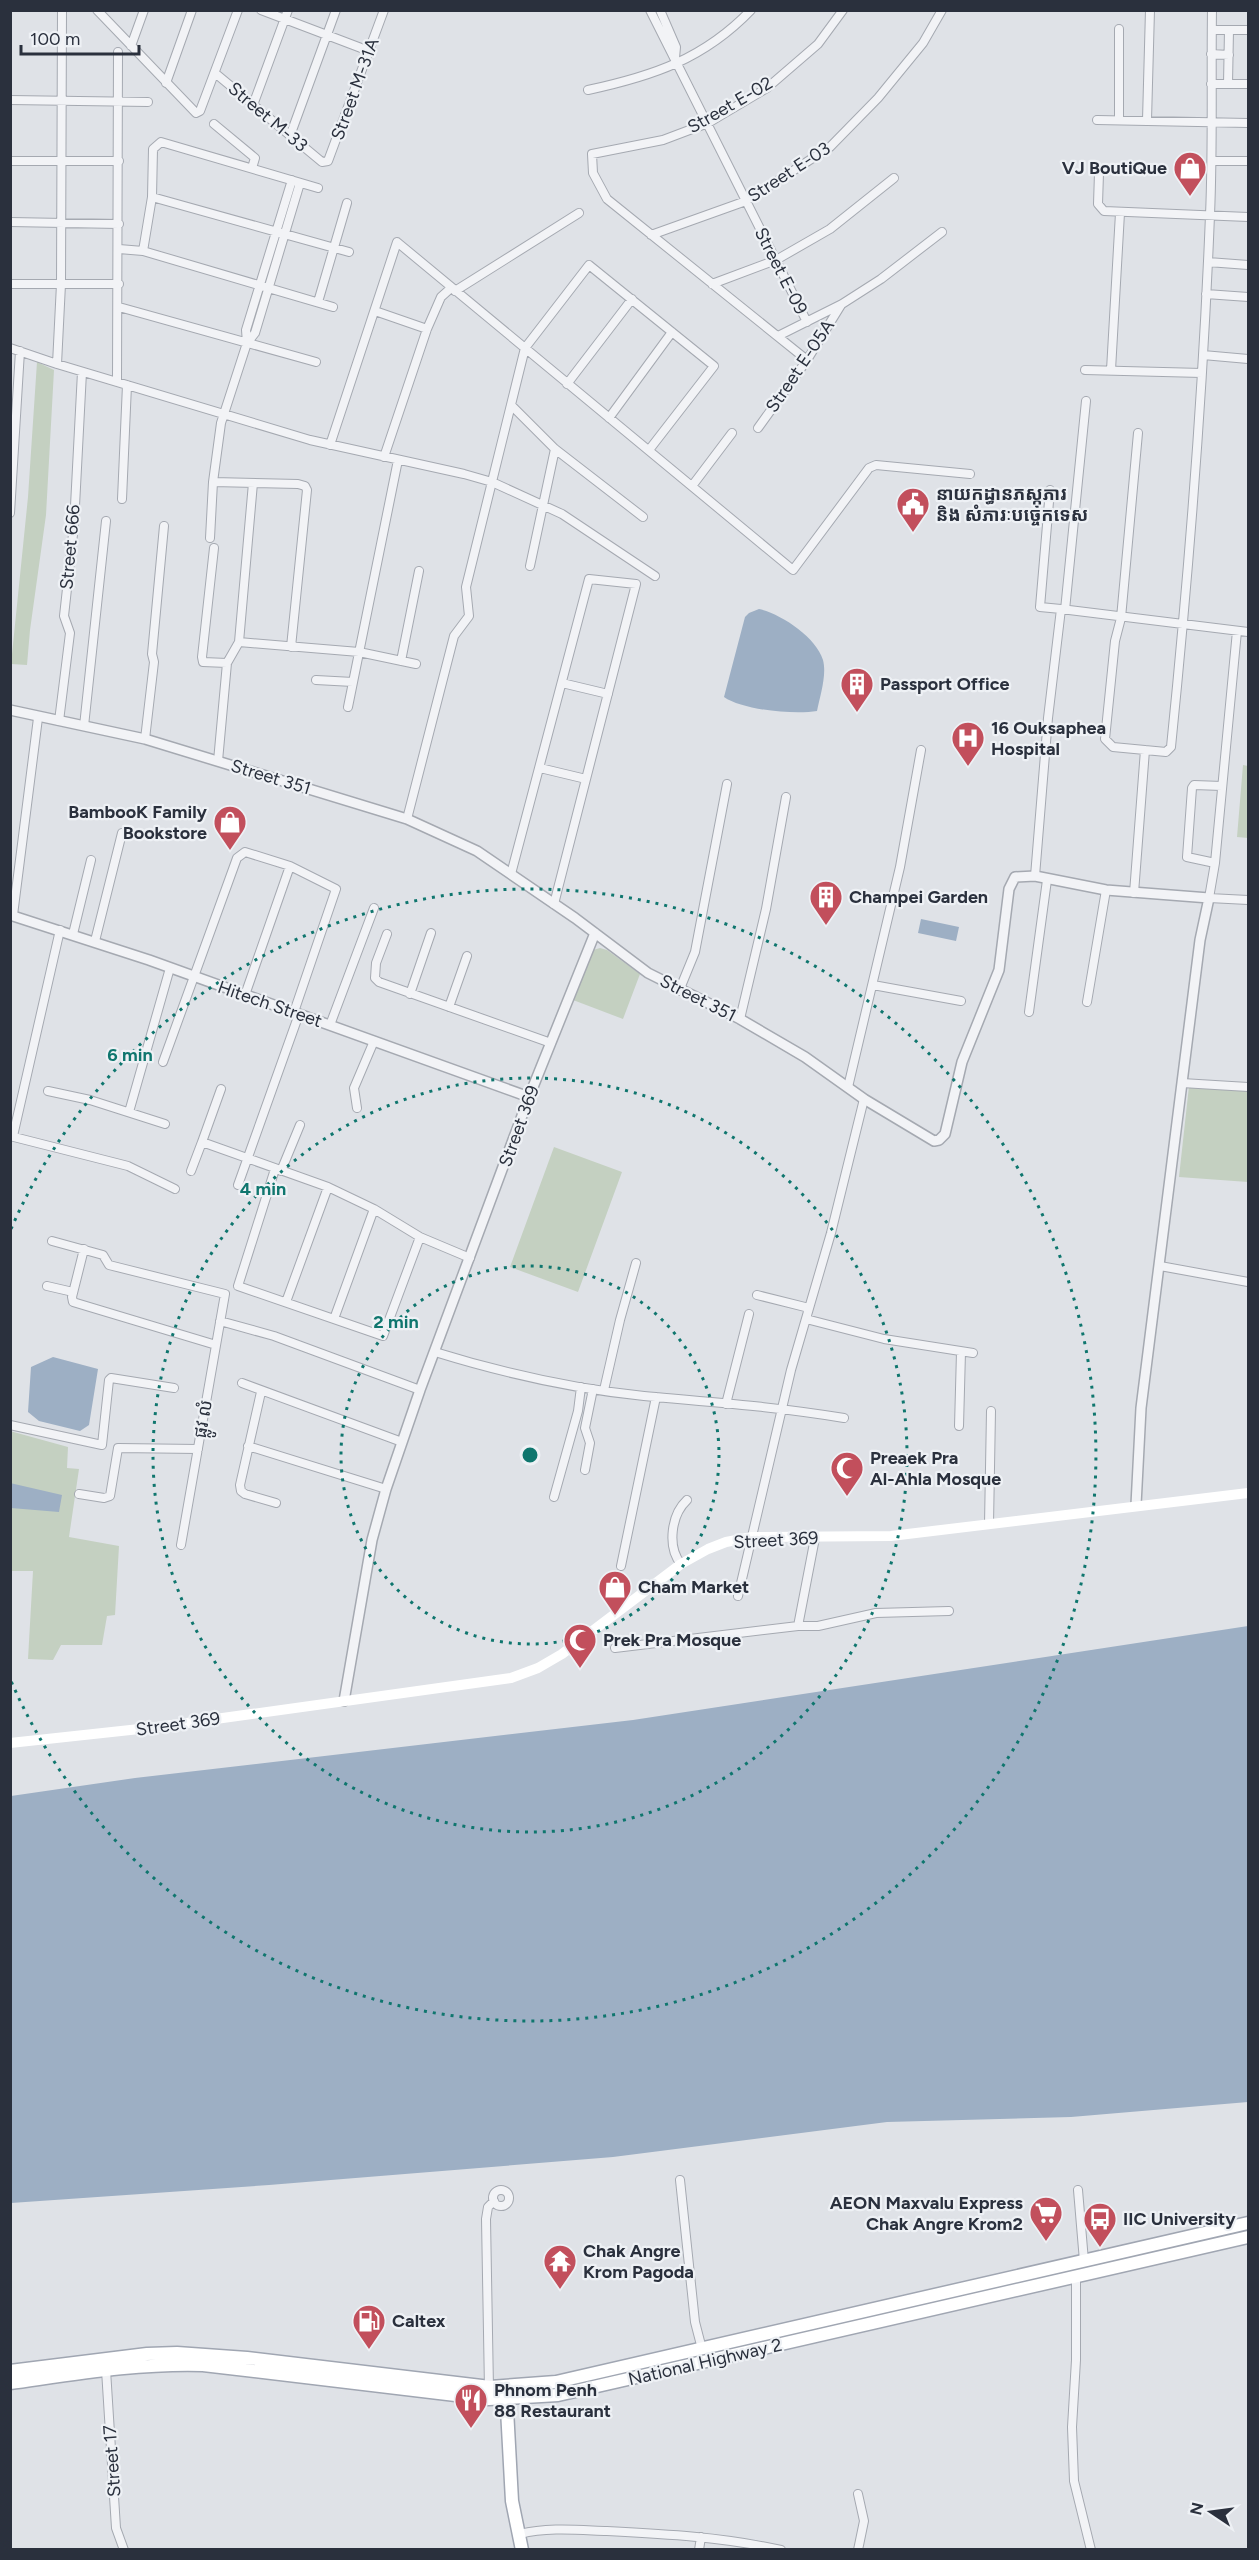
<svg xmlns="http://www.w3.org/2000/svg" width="1259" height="2560" viewBox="0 0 1259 2560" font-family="Figtree,'Noto Sans Khmer',sans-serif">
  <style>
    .green { fill: #c4d0c1 }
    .water { fill: #9dafc4 }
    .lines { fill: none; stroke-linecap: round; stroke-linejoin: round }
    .minor-casing { stroke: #a5a9b1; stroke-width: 10 }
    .tertiary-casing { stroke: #a5a9b1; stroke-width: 12 }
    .primary-casing { stroke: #a0a6b2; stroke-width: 15 }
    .minor { stroke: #f2f3f6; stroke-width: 8 }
    .tertiary { stroke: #f2f3f6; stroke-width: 9 }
    .secondary { stroke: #fff; stroke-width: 10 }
    .primary { stroke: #fff; stroke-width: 12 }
    .ring { fill: none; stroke: #0f766e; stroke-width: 3; stroke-dasharray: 3 6 }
    .labels { text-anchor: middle; stroke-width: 4.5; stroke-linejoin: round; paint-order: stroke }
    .street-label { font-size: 18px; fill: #2a303d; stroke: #eef1f5 }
    .poi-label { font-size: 18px; font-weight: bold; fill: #2a303d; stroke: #eef1f5; text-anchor: start }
    .centre { fill: #0f766e; stroke: #eef1f5; stroke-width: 3 }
    .ring-label { font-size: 18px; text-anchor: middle; font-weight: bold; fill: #0f766e; stroke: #eef1f5; stroke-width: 4.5; stroke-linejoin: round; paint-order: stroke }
  </style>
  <rect width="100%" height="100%" fill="#dfe2e7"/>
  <path class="green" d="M37,362l17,8 -8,145 -16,115 -3,35 -16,-1 17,-167z
    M1243,765l5,1v72l-11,-1z
    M600,948l7,2 33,24 -17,45 -50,-19 20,-50z
    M1189,1086l59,5v91l-69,-5z
    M554,1147l68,25 -44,120 -68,-25z
    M10,1431l58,16 -1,21 12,1 -10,68 50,9 -4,69 -8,1 -5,29h-41l-8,15 -25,-1 5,-88h-22z"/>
  <path class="water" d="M759,609c22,5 57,28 64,51 4,15 -3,36 -6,51 -22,4 -75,-1 -93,-14l21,-80 4,-4z
    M921,919l38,8 -3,14 -38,-8z
    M53,1357l45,12 -9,56 -9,6 -41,-10 -11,-9 3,-45z
    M10,1483l52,12 -3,17 -48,-4z
    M1248,1626v476l-177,15 -184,5 -274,35 -344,28 -258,18v-407l124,-18 498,-58z"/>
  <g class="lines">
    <defs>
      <path id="minor" d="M97,10l99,103 4,-2 38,-101
        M261,10l108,41
        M650,10l157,312
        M660,10l16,37 -1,11
        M1212,30h36
        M131,46l13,-36
        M1211,54l18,1
        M215,73l107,89 6,-1 56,-151
        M166,83l26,-73
        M1211,84h37
        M1228,84l1,-54
        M588,90c65,-14 116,-31 163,-80
        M10,100l138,2
        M253,105l35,-95
        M1097,120l151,3
        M1119,120v-91
        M1147,120l3,-110
        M214,124l41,34 -3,10
        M290,136l46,-126
        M10,161h109
        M1212,161h36
        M1099,173l-1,31 6,7 144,6
        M152,197l197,55
        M10,222l109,2
        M651,235l95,-34 84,-54 48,-49 45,-55 19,-33
        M119,249l24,2 190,56
        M143,251l9,-54 1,-48 8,-7 157,46
        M1208,262l40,3
        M10,284h109
        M712,284l64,-24 54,-31 64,-51
        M455,291l124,-78
        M1206,294l42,3
        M318,302l29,-99
        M119,307l197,55
        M375,311l52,18
        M778,336l64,-32 39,-25 61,-47
        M247,343l-1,-13 46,-150
        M10,348l47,16 253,76 154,34 28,8 70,32 93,62
        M1203,355l45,4
        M807,360l-200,-161 -14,-26 -1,-19 71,-14 45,-17 59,-35 51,-44 25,-34
        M57,364l4,-80 1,-274
        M1085,370l117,3
        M1111,370l9,-157
        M117,382l1,-330
        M567,384l65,-85
        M511,405l44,44 88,68
        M609,418l63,-86
        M758,428l49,-68 34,-55
        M1138,433l-17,185 -6,23 -10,98 8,8 53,5 5,-5c18,-177 32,-354 39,-532 3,-68 1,-136 2,-205
        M330,445l67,-203 396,328 76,-102 7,-3 94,9
        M384,457l43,-128 14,-32 10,-9
        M213,482l85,2 7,2 2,4 -16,157
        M692,486l40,-53
        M1050,490l-10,117 21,2
        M122,499l5,-114
        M10,513l10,-162
        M210,538l3,-56 8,-59 26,-80 8,-10 45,-150
        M214,548l-12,109 1,5 24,1
        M530,566l25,-117
        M1065,610l21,-209
        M1237,631l-22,232 -6,35 39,2
        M239,642l120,10 57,12
        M401,661l18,-90
        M316,680l37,2
        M562,683l46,11
        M348,707l50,-247
        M59,721l11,-88 -6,-17 10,-91 8,-153
        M84,726l22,-205
        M145,739l9,-77 -2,-8 12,-128
        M218,761l9,-98 12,-21 14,-159
        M540,768l46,11
        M407,819l47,-183 15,-20 -3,-29 59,-239 64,-83 125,101 -65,84
        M1215,863l-28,-6 5,-69 2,-3 28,1
        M511,874l78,-295 47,5 -82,320
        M1035,876l13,-158 13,-109 187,23
        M1134,893l11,-143
        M13,915l25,-197
        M73,934l18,-74
        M387,934l-11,29 -1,15 4,4 172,61
        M95,941l27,-108
        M873,985l88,16
        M679,991l16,-39 32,-168
        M410,994l21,-61
        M245,995l45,-129
        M1087,1002l19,-112
        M449,1007l18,-51
        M1029,1012l18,-132
        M740,1019l26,-110 20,-112
        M330,1025l44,-117
        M163,1062l74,-204 8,-6 45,14 46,23 -42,123
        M1182,1083l66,4
        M848,1087l52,-220 21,-117
        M221,1089l-19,53 126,45 46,22 46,28 50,21
        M48,1091l42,9 75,24
        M357,1108l-3,-20 20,-47
        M129,1112l41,-144
        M10,1136l118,30 47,23
        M13,1136l47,-206
        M275,1169l-37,117 145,50 37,-99
        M191,1171l11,-29
        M281,1171l19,-46
        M238,1185l61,-171
        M52,1241l51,14 6,10 116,29 -44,251
        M84,1249l-12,48 1,5 143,43
        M1160,1266l88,16
        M47,1286l26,6
        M757,1295l52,13
        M286,1302l42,-115
        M334,1319l40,-110
        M806,1319l78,20 89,14
        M220,1321l54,15 146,54
        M435,1352c68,21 138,37 209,44 67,6 134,11 200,22
        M242,1383l160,59
        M604,1390l16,-70 16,-57
        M261,1392l-21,93 1,6 4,3 31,9
        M726,1404l23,-90
        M10,1425l92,20 7,-65 2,-2 63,10
        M959,1426l2,-74
        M248,1446l138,43
        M585,1470l5,-27 -5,-15 8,-39
        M79,1494l25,4 6,-2 8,-48 80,1
        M554,1497l24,-86 3,-24
        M989,1524l2,-113
        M681,1564c-14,-17 -10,-49 6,-64
        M621,1566l35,-169
        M738,1596l53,-226 40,-137 33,-134
        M798,1626l17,-88
        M615,1648l183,-22h20l58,-13 73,-2
        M680,2180l15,142 7,27
        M1078,2190l6,71
        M493 2198a8 8 0 1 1 16 0a8 8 0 1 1-16 0Z
        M1076,2276v84l-4,67 2,54 17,69
        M106,2370l10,158 8,22
        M489,2389l-3,-170 2,-12 6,-6
        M858,2494l6,27 -6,29
        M520,2534c28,-7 58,-4 87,-3 58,3 116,6 174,19
        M699,2550l2,-13"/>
      <path id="tertiary" d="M10,710l135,29 262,80 70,32 98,67 73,55 92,46 65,38 59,42 70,42 5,-1 6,-6 17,-72 37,-92 10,-81 6,-12 20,-1 71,14 103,8 -9,42 -59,468 -5,97
        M10,915l139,45 380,137
        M344,1701l28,-161 14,-51 34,-99 109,-293 66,-164"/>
      <path id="primary" d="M10,2371l137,-17 30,-1 70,5 243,29 66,-5 692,-159
        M10,2383c65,-9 128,-20 193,-18l286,34 69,-4 690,-158
        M506,2391l6,110 10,49"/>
    </defs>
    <use href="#minor" class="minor-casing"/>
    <use href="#tertiary" class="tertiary-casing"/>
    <use href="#primary" class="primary-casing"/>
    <use href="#minor" class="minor"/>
    <use href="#tertiary" class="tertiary"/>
    <path class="secondary" d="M10,1743l148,-16 353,-49 27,-10 24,-14 119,-90 27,-15 18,-7 26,-5 139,-1 357,-43"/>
    <use href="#primary" class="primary"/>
  </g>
  <g class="ring">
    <circle cx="530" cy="1455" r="189"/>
    <circle cx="530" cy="1455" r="377"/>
    <path d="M11 1229A566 566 0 1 1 11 1681"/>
  </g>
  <defs>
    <symbol id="shop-pin" viewBox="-11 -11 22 30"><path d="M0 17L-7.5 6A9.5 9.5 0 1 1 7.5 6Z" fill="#c24f5c" stroke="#eef1f5"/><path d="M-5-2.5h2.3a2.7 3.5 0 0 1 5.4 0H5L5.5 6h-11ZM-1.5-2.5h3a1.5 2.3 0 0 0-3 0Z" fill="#fff"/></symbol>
    <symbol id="civic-pin" viewBox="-11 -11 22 30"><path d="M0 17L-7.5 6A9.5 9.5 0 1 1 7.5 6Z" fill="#c24f5c" stroke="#eef1f5"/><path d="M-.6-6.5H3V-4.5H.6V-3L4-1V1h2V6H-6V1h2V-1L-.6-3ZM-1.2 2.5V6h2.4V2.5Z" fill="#fff"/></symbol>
    <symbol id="building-pin" viewBox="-11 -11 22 30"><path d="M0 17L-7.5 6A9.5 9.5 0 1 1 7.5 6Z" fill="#c24f5c" stroke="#eef1f5"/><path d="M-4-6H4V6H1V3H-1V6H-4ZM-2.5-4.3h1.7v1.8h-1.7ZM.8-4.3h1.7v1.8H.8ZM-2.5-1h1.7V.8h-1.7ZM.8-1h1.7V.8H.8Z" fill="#fff"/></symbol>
    <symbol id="hospital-pin" viewBox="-11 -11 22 30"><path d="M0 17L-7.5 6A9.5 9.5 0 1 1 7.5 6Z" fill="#c24f5c" stroke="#eef1f5"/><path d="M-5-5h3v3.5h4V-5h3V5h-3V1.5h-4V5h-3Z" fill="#fff"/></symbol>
    <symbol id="mosque-pin" viewBox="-11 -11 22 30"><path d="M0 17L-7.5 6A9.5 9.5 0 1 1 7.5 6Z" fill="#c24f5c" stroke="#eef1f5"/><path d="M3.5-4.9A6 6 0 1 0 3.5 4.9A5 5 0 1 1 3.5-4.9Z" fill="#fff"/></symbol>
    <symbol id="supermarket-pin" viewBox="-11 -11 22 30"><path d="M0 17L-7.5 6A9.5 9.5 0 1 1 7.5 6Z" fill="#c24f5c" stroke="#eef1f5"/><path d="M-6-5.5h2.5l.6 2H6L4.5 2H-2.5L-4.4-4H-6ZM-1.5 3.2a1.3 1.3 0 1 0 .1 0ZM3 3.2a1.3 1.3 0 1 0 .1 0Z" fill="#fff"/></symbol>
    <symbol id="bus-pin" viewBox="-11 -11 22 30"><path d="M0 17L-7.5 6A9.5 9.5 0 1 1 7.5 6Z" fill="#c24f5c" stroke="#eef1f5"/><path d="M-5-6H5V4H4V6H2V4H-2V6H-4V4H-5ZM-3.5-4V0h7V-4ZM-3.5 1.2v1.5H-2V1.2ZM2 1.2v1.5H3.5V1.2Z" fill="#fff"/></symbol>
    <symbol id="temple-pin" viewBox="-11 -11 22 30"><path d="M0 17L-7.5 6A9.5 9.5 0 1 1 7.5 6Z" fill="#c24f5c" stroke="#eef1f5"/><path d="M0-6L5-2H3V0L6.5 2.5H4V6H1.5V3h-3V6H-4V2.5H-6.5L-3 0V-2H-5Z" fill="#fff"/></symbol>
    <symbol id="fuel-pin" viewBox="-11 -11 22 30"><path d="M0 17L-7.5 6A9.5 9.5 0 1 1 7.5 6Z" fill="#c24f5c" stroke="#eef1f5"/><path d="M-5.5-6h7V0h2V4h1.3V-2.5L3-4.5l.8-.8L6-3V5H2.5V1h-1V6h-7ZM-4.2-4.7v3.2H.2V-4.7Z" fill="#fff"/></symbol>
    <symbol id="restaurant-pin" viewBox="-11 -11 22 30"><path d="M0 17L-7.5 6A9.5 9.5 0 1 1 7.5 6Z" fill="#c24f5c" stroke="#eef1f5"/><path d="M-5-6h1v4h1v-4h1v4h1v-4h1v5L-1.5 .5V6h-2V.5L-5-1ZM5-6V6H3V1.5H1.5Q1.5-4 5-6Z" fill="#fff"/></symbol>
  </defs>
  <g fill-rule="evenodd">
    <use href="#shop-pin" x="1171" y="149" width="38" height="52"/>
    <use href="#civic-pin" x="894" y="485" width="38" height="52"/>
    <use href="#building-pin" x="838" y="665" width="38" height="52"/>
    <use href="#hospital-pin" x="949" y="719" width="38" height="52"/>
    <use href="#shop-pin" x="211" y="803" width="38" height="52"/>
    <use href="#building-pin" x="807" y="878" width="38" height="52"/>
    <use href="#mosque-pin" x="828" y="1449" width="38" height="52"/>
    <use href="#shop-pin" x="596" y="1568" width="38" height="52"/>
    <use href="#mosque-pin" x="561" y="1621" width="38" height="52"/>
    <use href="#supermarket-pin" x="1027" y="2194" width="38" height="52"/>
    <use href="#bus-pin" x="1081" y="2200" width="38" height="52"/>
    <use href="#temple-pin" x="541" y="2242" width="38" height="52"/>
    <use href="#fuel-pin" x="350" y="2302" width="38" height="52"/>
    <use href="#restaurant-pin" x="452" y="2381" width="38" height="52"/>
  </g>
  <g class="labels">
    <g class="street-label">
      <text transform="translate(355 89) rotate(-70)" y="6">Street M-31A</text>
      <text transform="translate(730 105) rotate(-30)" y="6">Street E-02</text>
      <text transform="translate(268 117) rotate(40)" y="6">Street M-33</text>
      <text transform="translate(789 172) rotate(-33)" y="6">Street E-03</text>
      <text transform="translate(781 271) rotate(63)" y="6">Street E-09</text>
      <text transform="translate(800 366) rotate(-56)" y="6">Street E-05A</text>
      <text transform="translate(70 547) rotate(-85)" y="6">Street 666</text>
      <text transform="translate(271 777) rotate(17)" y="6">Street 351</text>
      <text transform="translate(698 998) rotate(27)" y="6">Street 351</text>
      <text transform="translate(270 1004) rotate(19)" y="6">Hitech Street</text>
      <text transform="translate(519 1126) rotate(-70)" y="6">Street 369</text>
      <text transform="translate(203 1419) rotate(-80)" y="6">ផ្លូវ លំ</text>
      <text transform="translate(776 1540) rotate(-3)" y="6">Street 369</text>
      <text transform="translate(178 1724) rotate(-8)" y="6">Street 369</text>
      <text transform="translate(705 2362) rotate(-13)" y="6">National Highway 2</text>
      <text transform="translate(112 2461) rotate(-94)" y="6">Street 17</text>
    </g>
    <g class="poi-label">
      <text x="1167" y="174" text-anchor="end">VJ BoutiQue</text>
      <text x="936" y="500">នាយកដ្ធានភស្កុភារ<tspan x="936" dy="21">និង សំភារៈបច្ចេកទេស</tspan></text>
      <text x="880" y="690">Passport Office</text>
      <text x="991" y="734">16 Ouksaphea<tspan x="991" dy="21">Hospital</tspan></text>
      <text x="207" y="818" text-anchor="end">BambooK Family<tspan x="207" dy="21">Bookstore</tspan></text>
      <text x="849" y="903">Champei Garden</text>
      <text x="870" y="1464">Preaek Pra<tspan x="870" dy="21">Al-Ahla Mosque</tspan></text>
      <text x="638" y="1593">Cham Market</text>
      <text x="603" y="1646">Prek Pra Mosque</text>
      <text x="1023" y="2209" text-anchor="end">AEON Maxvalu Express<tspan x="1023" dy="21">Chak Angre Krom2</tspan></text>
      <text x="1123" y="2225">IIC University</text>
      <text x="583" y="2257">Chak Angre<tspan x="583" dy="21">Krom Pagoda</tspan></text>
      <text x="392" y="2327">Caltex</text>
      <text x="494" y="2396">Phnom Penh<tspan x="494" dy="21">88 Restaurant</tspan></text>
    </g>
  </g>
  <circle cx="530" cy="1455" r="9" class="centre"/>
  <g class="ring-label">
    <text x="130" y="1061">6 min</text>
    <text x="263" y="1195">4 min</text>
    <text x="396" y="1328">2 min</text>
  </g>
  <rect width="1259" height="2560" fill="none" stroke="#2a303d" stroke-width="24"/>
  <g transform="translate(1211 2512) rotate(283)" stroke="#eef1f5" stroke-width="4.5" paint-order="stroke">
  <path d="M0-4.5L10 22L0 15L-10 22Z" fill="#2a303d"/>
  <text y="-9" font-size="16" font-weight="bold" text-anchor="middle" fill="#2a303d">N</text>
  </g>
  <path d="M21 45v9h118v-9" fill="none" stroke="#2a303d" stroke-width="3"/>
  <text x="30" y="45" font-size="18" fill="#2a303d" stroke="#eef1f5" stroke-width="4.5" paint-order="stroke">100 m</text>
</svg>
